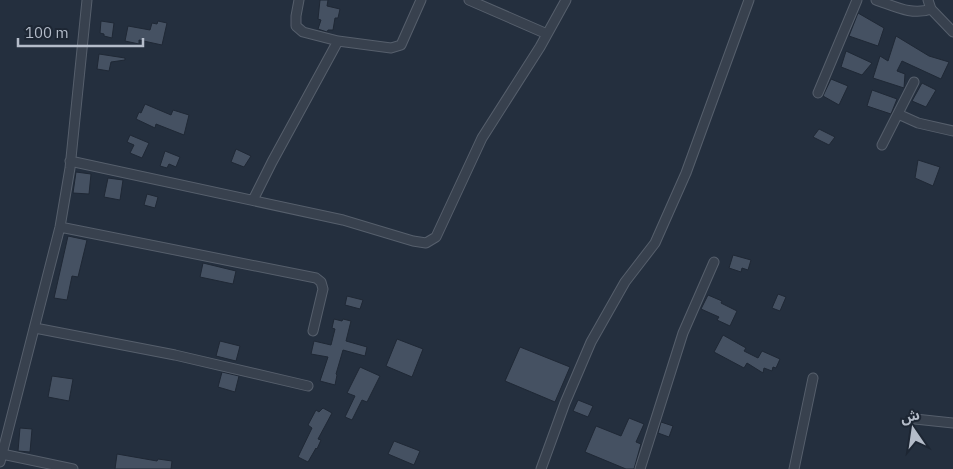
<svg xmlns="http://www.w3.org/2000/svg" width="953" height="469" viewBox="0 0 953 469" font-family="'IBM Plex Sans','Noto Sans Arabic',sans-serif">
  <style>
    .building { fill: #455162; stroke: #1f2835 }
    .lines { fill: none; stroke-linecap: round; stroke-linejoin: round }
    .minor-casing { stroke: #565f6c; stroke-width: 11 }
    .minor { stroke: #38414e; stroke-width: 9 }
  </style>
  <rect width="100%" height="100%" fill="#242f3e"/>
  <path class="building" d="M320,0h8l-1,6 13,3 -2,9h-3l-2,12h-5l-1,2 -9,-3 3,-9 -3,-1z
    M858,13l26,15 -6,18 -29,-10z
    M101,21l13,2 -2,15 -8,-2v-2l-4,-1z
    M158,21l9,2 -5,22 -23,-5v4l-14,-3 3,-15 22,4 2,-7 5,1z
    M896,36l33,20 20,6 -8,17 -39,-18 -5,10 8,3 -1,14 -31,-10 7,-22 8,5z
    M846,51l26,12 -10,12 -21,-8z
    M99,54l26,4v2l-14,2 -2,9 -12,-2z
    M831,79l17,7 -9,19 -16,-9z
    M922,83l14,7 -10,17 -14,-6z
    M872,90l25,9 -6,15 -24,-8z
    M145,104l26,11 2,-5 16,5 -5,20 -28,-11 -1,4 -19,-9 3,-7 2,1z
    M819,129l16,8 -6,8 -16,-8z
    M130,135l19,8 -7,15 -12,-5 4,-8 -7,-3z
    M236,149l15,7 -7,11 -13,-5z
    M165,151l15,6 -4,10 -7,-3 -2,4 -7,-2z
    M918,160l22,7 -7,19 -18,-8z
    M76,172l15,2 -2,20 -16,-1z
    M108,178l15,2 -3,20 -16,-3z
    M147,194l11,3 -3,11 -11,-3z
    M68,236l19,4 -9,37 -6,-1 -5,24 -13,-2z
    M733,255l18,5 -3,10 -6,-2 -1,4 -12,-4z
    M203,263l33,8 -3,13 -33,-7z
    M778,294l8,3 -6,14 -8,-3z
    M708,295l14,6 -1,2 16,8 -7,15 -13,-6 2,-3 -18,-8z
    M347,296l16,4 -3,9 -15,-4z
    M334,319l8,2 1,-2 8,2 -5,20 21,6 -2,9 -22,-6 -7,24 1,1 -2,10 -15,-4 8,-24 -17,-3 3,-13 17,4 4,-16 -3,-1z
    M723,335l23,13 -2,3 14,7 4,-7 18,8 -4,9 -3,-1 -1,4 -8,-3 -1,5 -16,-10 -3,5 -30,-16z
    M397,339l26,10 -11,28 -26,-11z
    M220,341l20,5 -4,15 -20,-5z
    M520,347l50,20 -15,35 -50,-21z
    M360,367l20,9 -13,26 -5,-2 -10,20 -7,-3 10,-21 -8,-3z
    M222,372l17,4 -4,16 -17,-5z
    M52,376l21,3 -4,22 -21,-4z
    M578,400l15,6 -5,11 -15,-6z
    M323,408l9,5 -14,26 3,1 -4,9 -1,-1 -8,14 -10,-5 14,-29 -4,-3 8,-15 3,2z
    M629,418l15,6 -8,18 5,2 -7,25h-8l-41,-17 11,-26 25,10z
    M661,422l12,4 -4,11 -11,-4z
    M20,428l12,1 -2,23 -12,-1z
    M394,441l26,10 -6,14 -26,-11z
    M117,454l40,7 1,-2 14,2 -1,8h-56z"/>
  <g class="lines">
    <defs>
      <path id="minor" d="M299,0l-3,16v10l7,6 35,9 53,7 10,-3 20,-45
        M469,0l78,34
        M876,0c18,6 36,16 55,9
        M928,0l3,9 22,23
        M818,93l39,-93
        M898,114l20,9 35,8
        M882,145l32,-63
        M70,161l273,59 70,21 13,2 10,-6 46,-99 58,-91 26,-47
        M253,200l19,-38 66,-121
        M60,227l256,51 5,4 2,7 -10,42
        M35,328l140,27 133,31
        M915,419l38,4
        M2,454l71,15
        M0,462l60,-235 10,-59 17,-168
        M541,469l24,-66 26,-61 34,-60 30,-39 31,-70 63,-173
        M640,469l43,-136 31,-71
        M794,469l19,-91"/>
    </defs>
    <use href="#minor" class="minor-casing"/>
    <use href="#minor" class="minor"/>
  </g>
  <g transform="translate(913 429) rotate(347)" stroke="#1d2633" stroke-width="4" paint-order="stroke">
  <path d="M0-4L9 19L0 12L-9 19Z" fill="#b4bcc9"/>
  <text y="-8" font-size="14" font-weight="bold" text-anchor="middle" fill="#b4bcc9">ش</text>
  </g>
  <path d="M18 38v8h125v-8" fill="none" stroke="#b4bcc9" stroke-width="2.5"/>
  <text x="25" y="38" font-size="15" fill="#b4bcc9" stroke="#1d2633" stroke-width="4" paint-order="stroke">100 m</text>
</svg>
